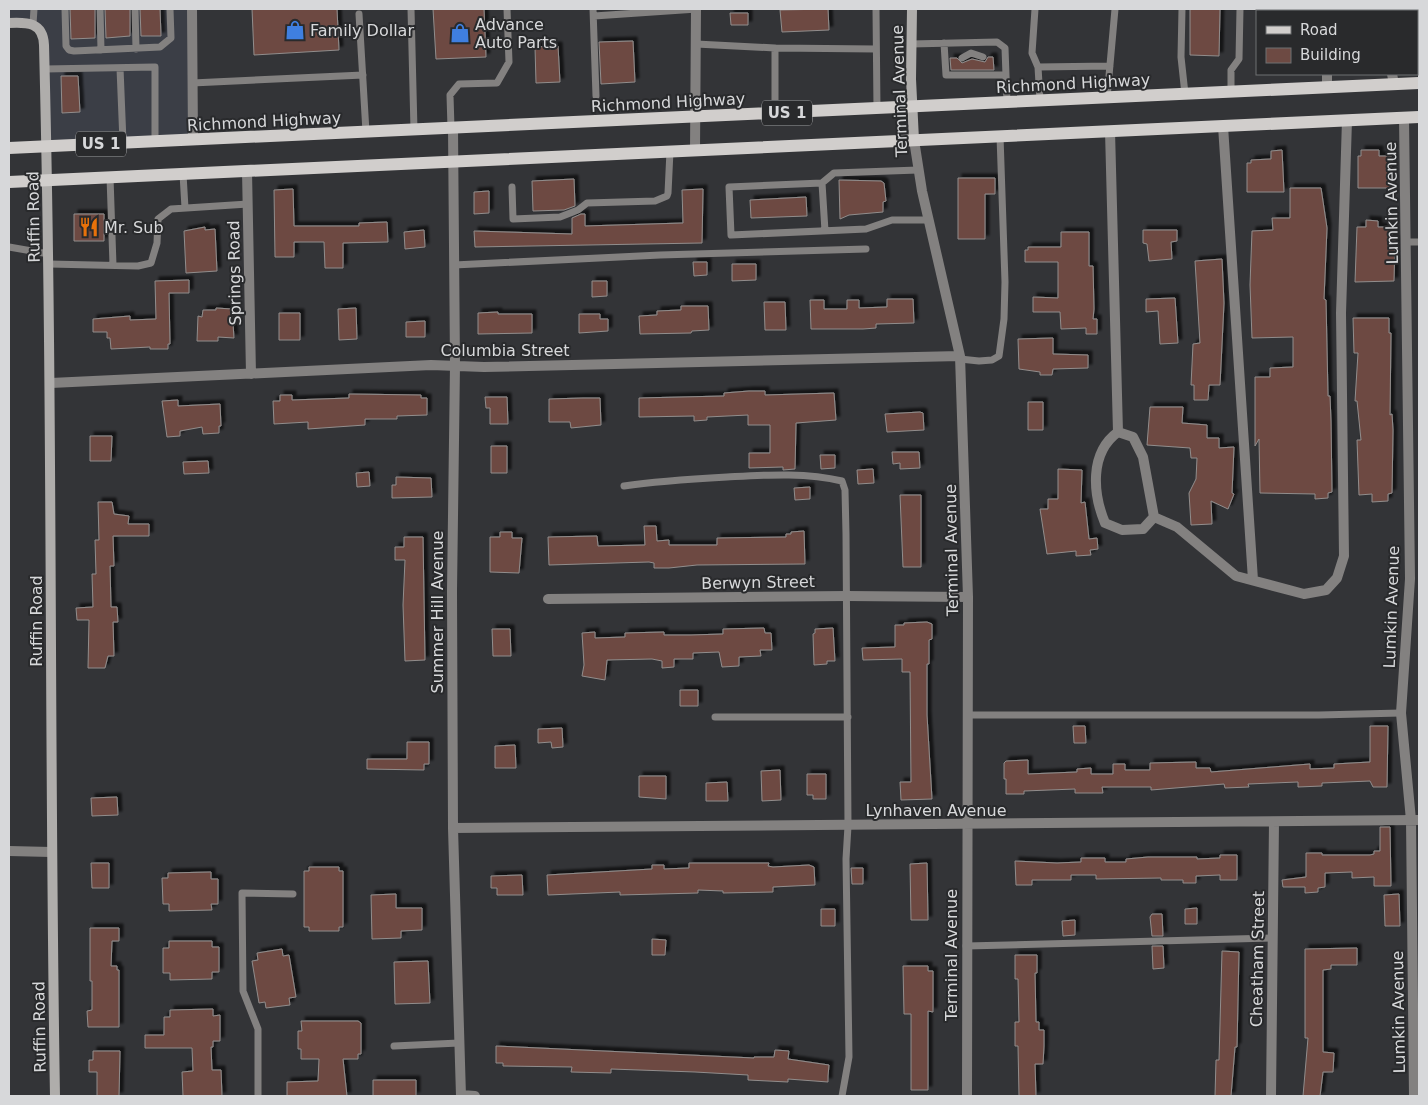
<svg xmlns="http://www.w3.org/2000/svg" width="1428" height="1105" viewBox="0 0 1428 1105" font-family="'DejaVu Sans',sans-serif">
  <style>
    .built { fill: #3b3e46 }
    .building { fill: #6d4a43; stroke: #918d8c; filter: url(#shadow) }
    .lines { fill: none; stroke-linecap: round; stroke-linejoin: round }
    .lane { stroke: #838180; stroke-width: 7 }
    .street { stroke: #838180; stroke-width: 10 }
    .secondary { stroke: #afadab; stroke-width: 10 }
    .primary { stroke: #d1cecc; stroke-width: 12 }
    .labels { text-anchor: middle; stroke-width: 4; stroke-linejoin: round; paint-order: stroke }
    .shield { fill: #292a2c; stroke: #a3a4a6; stroke-width: 1 }
    .shield-label { font-size: 15px; font-weight: bold; fill: #d7d8da }
    .poi-label { font-size: 16px; fill: #d7d8da; stroke: #292a2c; text-anchor: start }
    .street-label { font-size: 16px; fill: #d7d8da; stroke: #292a2c }
  </style>
  <defs>
    <filter id="shadow"><feDropShadow dx="4" dy="-4" stdDeviation="1" flood-color="#0009"/></filter>
  </defs>
  <rect width="100%" height="100%" fill="#333437"/>
  <path class="built" d="M9,9h183l1,131 -146,7 -7,-118 -31,-6z"/>
  <path class="building" d="M70,9h25v29l-24,1z
    M105,9h25v27l-24,2z
    M140,9h20l1,27h-20z
    M252,9h85l2,41 -85,5z
    M433,9h51l2,48 -50,2z
    M828,9l1,21 -47,2 -2,-22z
    M1190,9h30l-1,47 -29,-1z
    M730,13h18v12h-17z
    M633,41l2,41 -34,2 -2,-42z
    M558,46l2,36 -24,1 -1,-36z
    M988,57h5l1,13h-43l-1,-12h7l5,5 10,-4 13,3z
    M61,76h17l2,36 -18,1z
    M1282,150l2,42h-37v-29h4v-3l20,-1v-8z
    M1361,150h18v6h12l-1,32h-32v-32h3z
    M958,178h37v16h-10v45h-27z
    M574,179l1,27 -11,4 -31,1 -1,-30z
    M839,180l42,1 3,2 2,18 -3,1v10l-34,3 -9,4z
    M1290,188h31l6,40 -3,71 2,1 2,96h2l1,25 1,71 -4,1v5l-13,1v-5l-55,-1 -1,-54 -4,7v-69h15v-9l23,-1v-30l-41,1 -2,-53 2,-54 21,-1 -1,-12h18z
    M293,189l1,37h65v-3l28,-1 1,20 -45,1v25h-18l-1,-26h-30v15h-19l-1,-67z
    M703,189l-1,54 -227,4 -1,-16 98,3v-16l9,-4h4v12l98,-3 -1,-33z
    M489,191v22l-15,1v-22z
    M806,197l1,19 -56,2 -1,-18z
    M74,214h30v27h-30z
    M1366,220l12,1v6h14v13h3l-1,41 -39,1 2,-55h9z
    M205,227v3l10,-1 2,42 -31,2 -2,-42z
    M424,230l1,17 -20,2 -1,-17z
    M1143,230h34v11l-6,1 1,17 -23,2 -2,-17 -4,-1z
    M1061,232h28v34h4l1,43 -1,10h4v15h-11v-6l-25,1 -1,-17h-27v-15l25,1v-36h-33v-12h3v-3h33z
    M1222,259l2,44 -4,82h-11l-1,15h-14v-15h-3l2,-41 7,-1 -5,-82z
    M693,262h14v13l-13,1z
    M732,264h24v16l-24,1z
    M189,280v13h-20l1,51h-2v5h-18v-2l-39,2 -1,-11h-3v-6h-14v-13l37,-3v4l26,-1 -1,-38z
    M592,281h15v15l-15,1z
    M1175,298l3,45 -18,1 -2,-33 -12,1v-13z
    M887,299h26l1,24 -38,1v4l-13,1h-52l-1,-29h14v9h23v-9h12v8l28,-1z
    M764,302h21l1,28h-21z
    M681,306h27l1,24 -17,1 -1,2 -51,1 -1,-18 18,-1v-4l24,-1z
    M216,308l16,1 2,29 -16,-1v4h-21l1,-25 4,1 1,-7h13z
    M356,308l1,31 -18,1 -1,-31z
    M498,312v2h34v19l-54,1v-21z
    M279,313h21v27h-21z
    M579,314h21v5h8v12l-29,2z
    M1353,318h36v15h2l-1,82 2,-1 1,16 -1,63 -4,1v7l-16,1v-8l-13,1 -2,-55h4l-4,-39h-2l3,-48h-4z
    M425,321v16h-19v-15z
    M1053,338v16l35,1v13l-35,1 -1,6h-12v-3l-21,-3 -1,-30z
    M749,391h16v4l69,-2 2,27 -40,3 -1,46 -12,1v-3l-34,1v-15h21v-28h-22v-10l-41,2v3l-13,1v-5l-55,1v-19l85,-2v-3z
    M349,394l72,1v3h6v17l-30,1v3h-32v6l-43,3 -14,1v-7l-34,2 -1,-23h7v-6h12v5l57,-2z
    M485,397h22l1,27h-18v-16h-4z
    M583,398h17l1,27 -30,3 -1,-6h-21v-23z
    M178,400v6l42,-2 1,22h-2v7l-16,1 -1,-7 -22,4v5l-13,1 -5,-36z
    M1028,402h15v28h-15z
    M1150,407h33l-1,16 25,2v13h12v10l15,-1 -2,46 2,1 -6,15 -17,-8 1,23 -21,1 -2,-32 7,-14 1,-21h-6l-1,-10 -43,-3z
    M920,412l3,1 1,17 -37,2 -2,-18z
    M90,436h22l-1,25h-21z
    M491,446h16v27h-16z
    M892,452h27l1,16 -20,1v-6l-7,1z
    M820,455h15v13l-14,1z
    M208,461l1,12 -25,1 -1,-12z
    M873,469l1,14 -16,1 -1,-14z
    M1058,469l24,1 -1,33 4,-1 4,37 8,-1 1,11 -8,1 1,5 -15,1v-5l-29,3 -7,-45h8v-10h10z
    M369,472l1,14 -13,1 -1,-14z
    M396,477l35,1 1,19 -40,1v-13h4z
    M810,487v12l-15,1 -1,-12z
    M900,495h21v72h-18z
    M98,502h14l2,12 15,2 -1,8h21v12h-36l1,30h-4l1,41h6l1,15h-5l1,34h-6l-3,12h-17l1,-48h-12l-1,-12 17,-1 -1,-33h4l-1,-34h4z
    M644,526h12l1,15 12,-1v5h48v-7l69,-1v-3h5v-2l13,-1 1,33 -108,1 -28,3h-15v-5l-5,-1 -100,3 -1,-28 49,-1 1,10 47,-1z
    M500,532h12v6h10l-3,35 -29,-1v-35h10z
    M404,537h19l2,123 -20,1 -2,-56 2,-45h-10v-13h9z
    M927,622l5,2v15l-3,1v24h-2v51l5,84 -31,1 -1,-18h11l-1,-110h-8v-13l-39,1 -1,-12 33,-1v-22h9v-2z
    M764,628l1,5h6l1,17h-12l1,6 -22,1v9l-17,1 -3,-15 -26,1v6h-19v8l-12,1v-7l-10,-2 -45,1 -2,20 -23,-4 2,-11 -2,-32 13,-1v6l30,-1v-4l39,-1v3h27l32,-1v-5z
    M833,628l2,33h-8v3l-13,1 -1,-31 2,-1v-4z
    M492,629h18l1,27h-18z
    M680,690h18v16h-18z
    M1073,726h12l1,17h-12z
    M1370,726h18l-1,61h-14l-3,-6 -48,2v3l-24,1v-5l-50,2 1,3 -24,1 -1,-4 -73,6v-3h-49l1,6h-28v-4l-51,2v3h-18v-15h-2v-16l2,-2 22,-1v14l49,-2v-3l14,-1v6h22v-10h12v6h25v-7l46,-1v6h14l1,4 99,-8v5l24,-1v-4l36,-2z
    M562,728l1,19 -11,1 -1,-6 -13,1v-14z
    M407,742h22v22h-5v6l-57,-1v-10h40z
    M515,745l1,23h-21v-22z
    M780,770l1,30 -19,1 -1,-30z
    M807,774h19v25h-13v-4h-6z
    M639,776h27v23l-27,-2z
    M727,782l1,19h-22v-18z
    M117,797l1,18 -26,1 -1,-18z
    M1380,827h10l1,59h-17v-9l-22,1v-6l-27,1v14l-7,1v4l-13,1v-6h-22l-1,-7 24,-3v-24h16v2h48l4,-1v-3h6z
    M1220,855h17v25h-17v-5l-24,1v7h-13v-3h-22v-2l-65,1v-4h-25v5h-39v5h-16l-1,-24 42,2 24,-1v-4h24v4h21v-3l22,-2h49v2l23,-1z
    M91,863h18v25h-17z
    M689,863h80l-1,3 5,1 36,-2 5,2 1,18 -42,2v5l-50,1v-2l-25,-1v3l-78,2v-3l-72,3 -1,-20 105,-6v-4h12v4l25,-1z
    M927,863l1,57h-17l-1,-56z
    M309,867h30v4h4v56h-4v4h-30v-4h-5v-56h5z
    M851,868h12v16h-11z
    M211,872v7h7v25h-7l1,6 -43,1v-7h-6l-1,-26h6v-5z
    M522,875l1,20h-26v-7h-6v-12z
    M396,894v14h26v22l-21,1v7l-29,1 -1,-44z
    M1399,894l1,32h-15l-1,-31z
    M1197,908v16h-12v-15z
    M821,909h14v17h-14z
    M1152,914h10l1,22h-11l-2,-19z
    M1075,920v15l-12,1 -1,-15z
    M90,928h29v13h-7l-1,25h6v4h2v57h-31l-1,-16 5,-1v-29h-2z
    M652,939l14,1 -1,15h-13z
    M169,941h43v6h7v25h-7v7l-42,1v-7h-7v-25h6z
    M1152,946h11l1,22 -11,1z
    M1357,948v17h-26v4l-8,1v82l11,1 -1,19h-10l-3,24h-17l5,-58h-3v-89z
    M282,949l1,7 6,-1 7,42 -7,1 1,7 -24,3 -1,-6 -6,1 -7,-42 6,-1 -1,-7z
    M1222,951l17,1 -2,95h-2l-4,49h-16l1,-36h3z
    M1015,955h22v18h-2l1,49h3v8h5v16l-1,18h-8l1,32h-17l-1,-50h-3v-24h4l-1,-43h-3z
    M428,961l2,42 -35,1 -1,-42z
    M903,966h25v5h5v41l-5,-1v79h-17v-76h-7z
    M213,1009v7l7,-1v26h-7v6h-2l1,23h9l1,26h-39l-1,-24 11,-1 -1,-23h-47v-13h19v-18h6v-7z
    M301,1021h57l3,2v31h-3v5h-15l4,37h-60v-14l31,-1 1,-22h-18v-10h-3v-18h4z
    M496,1046l258,12v-1h20l1,-7 14,1 -1,8 41,6 -1,11v6l-40,-3v3l-40,-2v-5l-53,-3 -84,-3v4l-40,-1 1,-5 -69,-1v-3h-7z
    M93,1051h27l-1,45h-22v-24h-8v-12h4z
    M373,1080h43v16h-43z"/>
  <g class="lines">
    <path class="lane" d="M65,9l1,37 3,4 5,1 86,-4 11,-9 -1,-29
      M100,9l1,41
      M135,9l1,40
      M411,9l3,121
      M593,9l3,87
      M876,9l1,100
      M1035,9l-3,44 6,14
      M1182,9l-1,48 4,37
      M359,14l7,118
      M594,16l103,-7
      M33,24l1,-15
      M944,43l2,32h60
      M696,44l79,4
      M911,44l86,-2 8,6 2,55
      M962,58l9,-5 12,4
      M120,68l3,74
      M45,69l110,-2v75
      M192,83l171,-8
      M1231,92v-22l8,-11 1,-50
      M1107,98l8,-89
      M1040,100l-2,-33 72,-1
      M775,113v-65l101,1
      M451,128l-1,-33 9,-11 38,-1 12,-21 -2,-53
      M918,170l-84,3 -12,10 -93,4 2,48 135,-6 26,-9h36
      M183,174l2,34
      M110,177l3,88
      M822,183l3,48
      M512,187l1,32 47,-2 18,-7 9,-7 68,-2 12,-5 1,-3 2,-42
      M1406,242h13
      M9,247l40,7
      M49,264l89,2 13,-3 6,-20 1,-24 13,-10 77,-5
      M454,265l206,-10 206,-6
      M960,359l19,2 13,-1 7,-4 5,-37 1,-37 -5,-146
      M624,486c34,-5 68,-7 103,-9 38,-2 78,-5 115,4l3,9 1,44 2,292 -2,33 3,198 -7,39
      M967,715h352l82,-2
      M715,717h133
      M966,946l307,-8
      M394,1046l65,-3
      M258,1096v-67l-15,-38 -1,-98 51,1"/>
    <path class="street" d="M192,9l1,131
      M1384,9v2
      M1328,11v-2
      M1392,74l2,10
      M1327,87v-13
      M1404,118l6,461 -9,134 10,107 3,276
      M1223,126l30,454
      M453,128l2,237 -3,226 1,237 8,268
      M1110,131l8,301
      M914,140l8,51 38,165 8,241 -1,499
      M695,150l1,-141
      M247,171l4,203
      M51,383l380,-18 53,2 476,-11
      M1118,432l15,5 10,20 11,60 -11,12 -21,1 -17,-7c-12,-29 -16,-70 13,-91z
      M1154,517l23,10 59,49 68,18 22,-4 11,-12 7,-22 -3,-243 6,-193
      M548,599l299,-3 121,1
      M453,828l966,-8
      M9,851l42,1
      M461,1095l14,1
      M1271,1096l3,-274"/>
    <path class="secondary" d="M912,9l-1,70 3,61
      M9,23c18,-1 34,-1 35,22 9,350 5,701 11,1051"/>
    <path class="primary" d="M9,148l1410,-65
      M9,182l1410,-65"/>
  </g>
  <defs>
    <symbol id="shop-bare" viewBox="-9 -9 18 18"><path d="M-5-2.5h2.3a2.7 3.5 0 0 1 5.4 0H5L5.5 6h-11ZM-1.5-2.5h3a1.5 2.3 0 0 0-3 0Z" fill="#3f7fe0" stroke="#292a2c" stroke-width="2.5" paint-order="stroke"/></symbol>
    <symbol id="restaurant-bare" viewBox="-9 -9 18 18"><path d="M-5-6h1v4h1v-4h1v4h1v-4h1v5L-1.5 .5V6h-2V.5L-5-1ZM5-6V6H3V1.5H1.5Q1.5-4 5-6Z" fill="#e8710a" stroke="#292a2c" stroke-width="2.5" paint-order="stroke"/></symbol>
  </defs>
  <g fill-rule="evenodd">
    <use href="#shop-bare" x="281" y="16" width="28" height="28"/>
    <use href="#shop-bare" x="446" y="19" width="28" height="28"/>
    <use href="#restaurant-bare" x="75" y="213" width="28" height="28"/>
  </g>
  <g class="labels">
    <g class="shield">
      <rect x="762" y="100.5" width="50" height="25" rx="4"/>
      <rect x="76" y="131.5" width="50" height="25" rx="4"/>
    </g>
    <g class="shield-label">
      <text x="787" y="118">US 1</text>
      <text x="101" y="149">US 1</text>
    </g>
    <g class="poi-label">
      <text x="475" y="30">Advance<tspan x="475" dy="18">Auto Parts</tspan></text>
      <text x="310" y="36">Family Dollar</text>
      <text x="104" y="233">Mr. Sub</text>
    </g>
    <g class="street-label">
      <text transform="translate(1073 83) rotate(-3)" y="6">Richmond Highway</text>
      <text transform="translate(899 91) rotate(-92)" y="6">Terminal Avenue</text>
      <text transform="translate(668 102) rotate(-3)" y="6">Richmond Highway</text>
      <text transform="translate(264 121) rotate(-3)" y="6">Richmond Highway</text>
      <text transform="translate(1391 203) rotate(-91)" y="6">Lumkin Avenue</text>
      <text transform="translate(33 217) rotate(-91)" y="6">Ruffin Road</text>
      <text transform="translate(234 273) rotate(-91)" y="6">Springs Road</text>
      <text x="505" y="356">Columbia Street</text>
      <text transform="translate(951 550) rotate(-91)" y="6">Terminal Avenue</text>
      <text transform="translate(758 582) rotate(-1)" y="6">Berwyn Street</text>
      <text transform="translate(1391 607) rotate(-88)" y="6">Lumkin Avenue</text>
      <text transform="translate(437 612) rotate(-90)" y="6">Summer Hill Avenue</text>
      <text transform="translate(36 621) rotate(-90)" y="6">Ruffin Road</text>
      <text x="936" y="816">Lynhaven Avenue</text>
      <text transform="translate(951 955) rotate(-90)" y="6">Terminal Avenue</text>
      <text transform="translate(1257 959) rotate(-89)" y="6">Cheatham Street</text>
      <text transform="translate(1398 1012) rotate(-91)" y="6">Lumkin Avenue</text>
      <text transform="translate(39 1027) rotate(-91)" y="6">Ruffin Road</text>
    </g>
  </g>
  <rect width="1428" height="1105" fill="none" stroke="#d7d8da" stroke-width="20"/>
  <rect x="1256" y="10" width="162" height="65" fill="#292a2c" stroke="#6f7072"/>
  <rect x="1266" y="26" width="25" height="8" fill="#d1cecc" stroke="#6f7072"/>
  <text x="1300" y="35" font-size="15" fill="#d7d8da">Road</text>
  <rect x="1266" y="48" width="25" height="15" fill="#6d4a43" stroke="#6f7072"/>
  <text x="1300" y="60" font-size="15" fill="#d7d8da">Building</text>
</svg>
